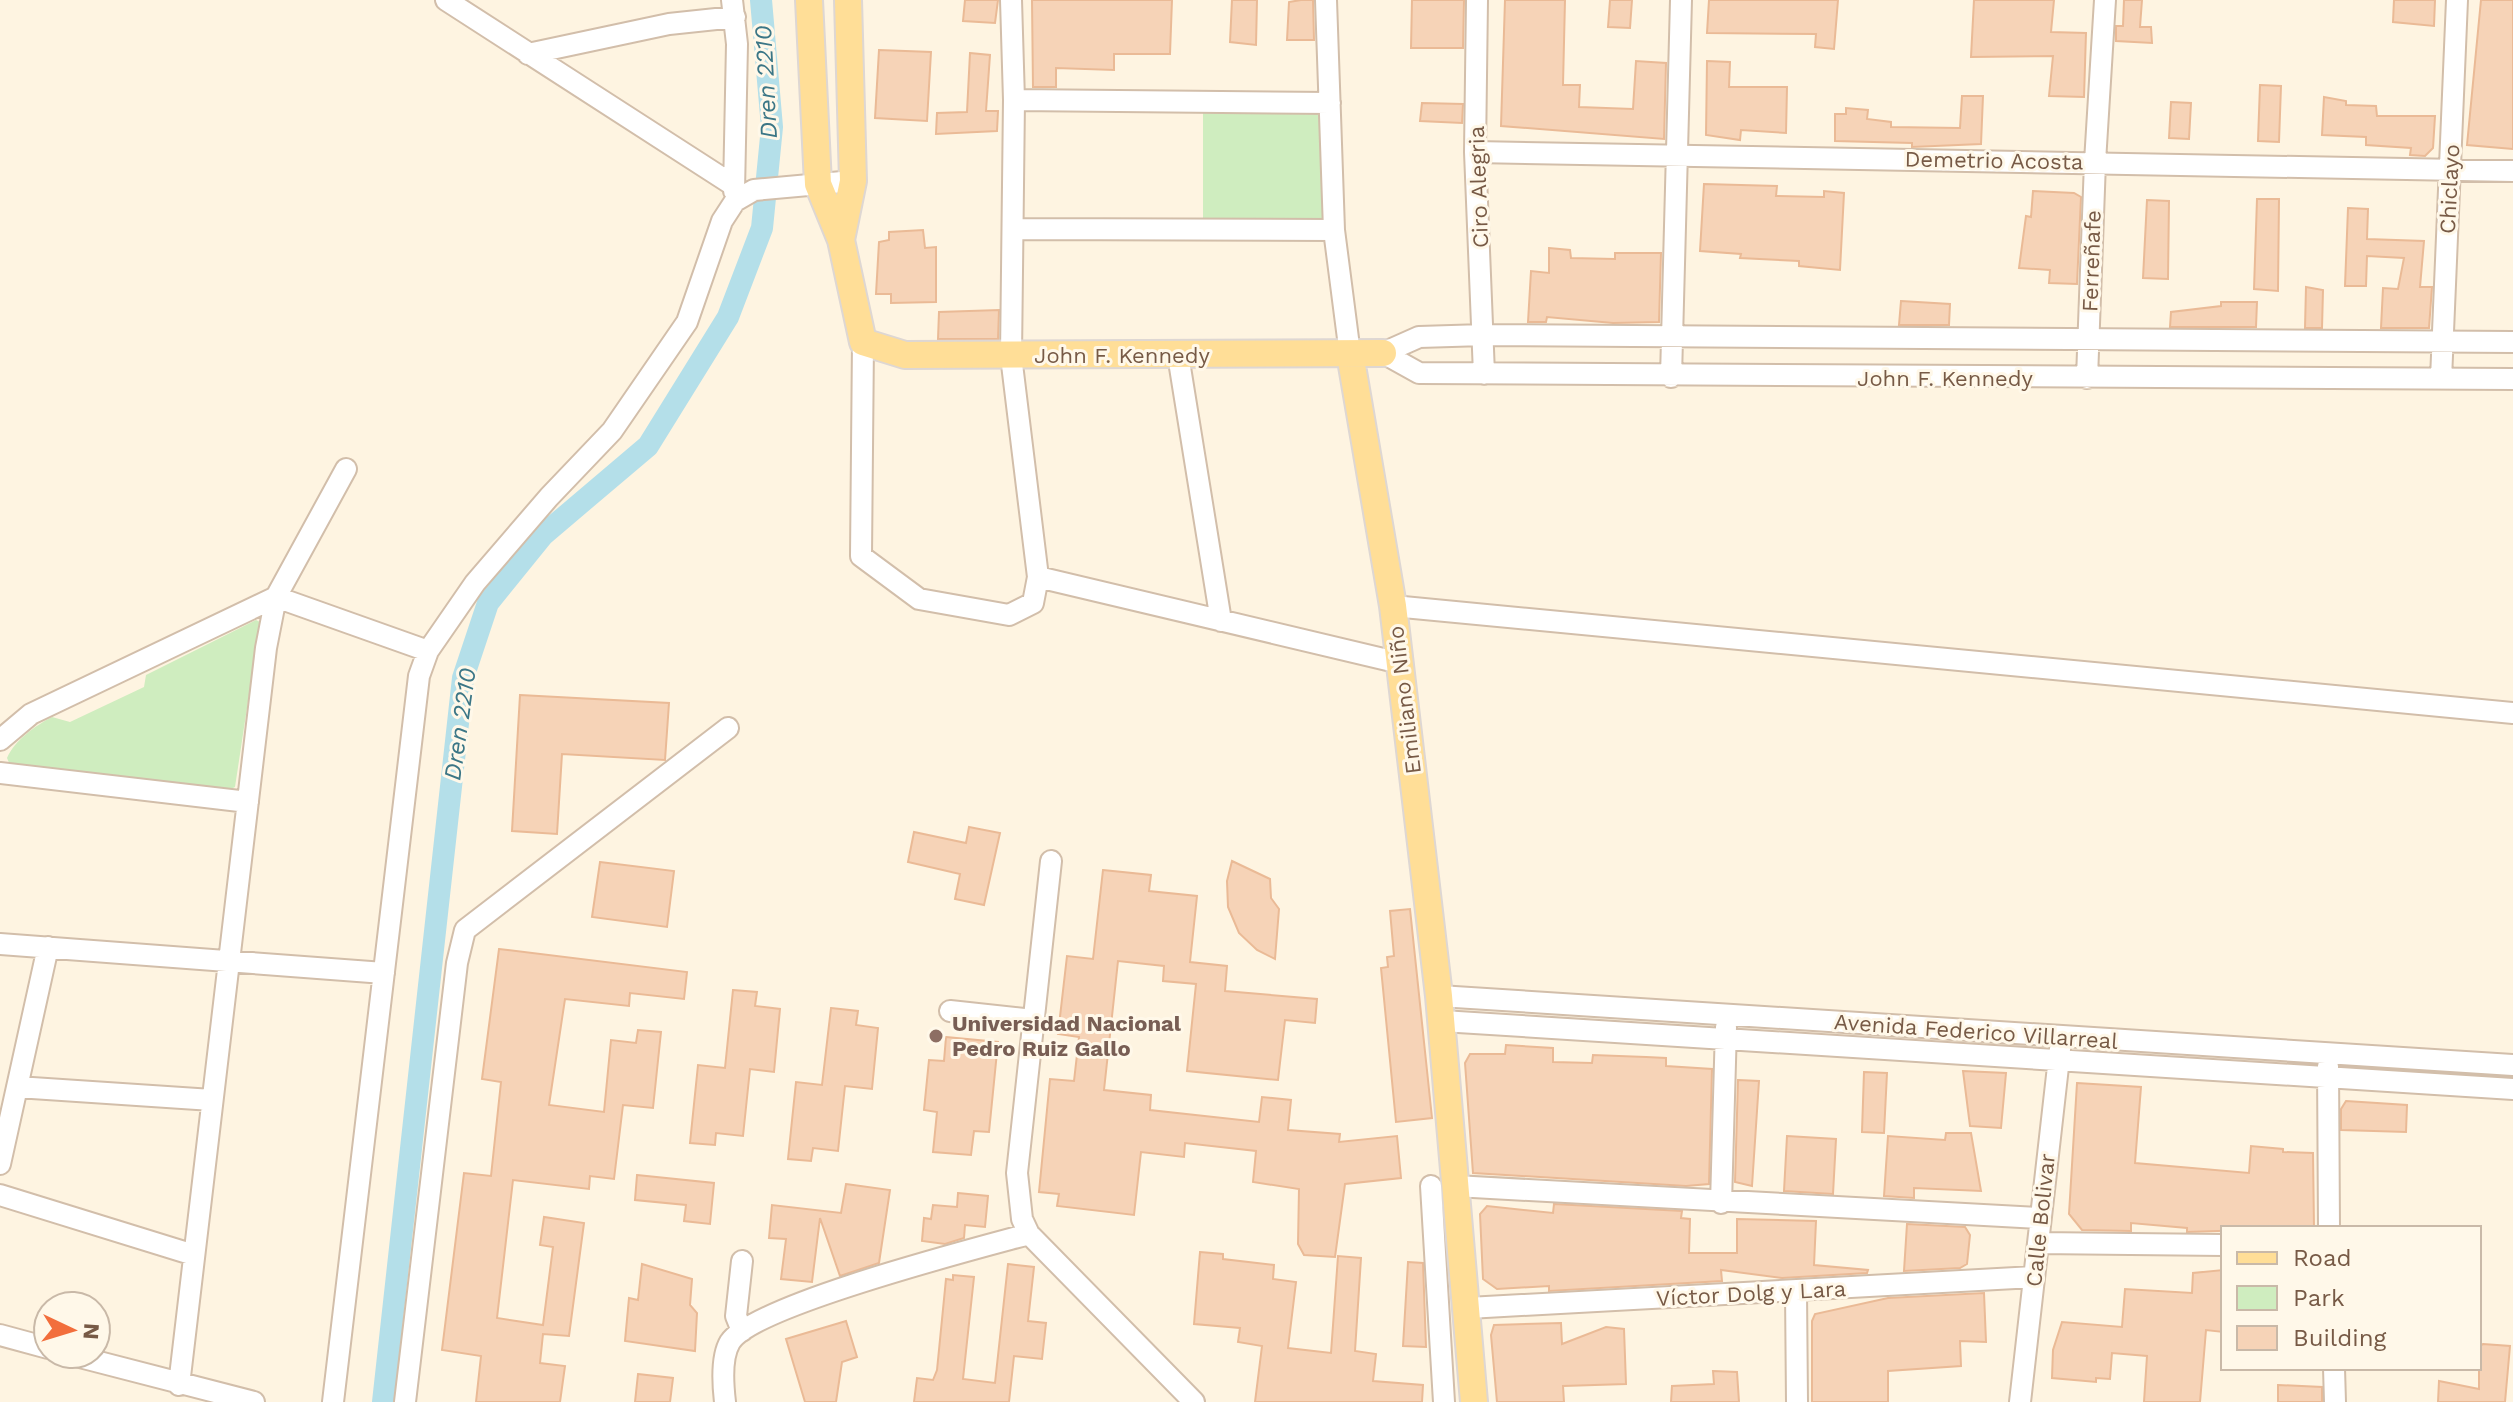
<svg xmlns="http://www.w3.org/2000/svg" width="2513" height="1402" viewBox="0 0 2513 1402" font-family="'Work Sans',sans-serif">
  <style>
    .green { fill: #cfedbf }
    .lines { fill: none; stroke-linecap: round; stroke-linejoin: round }
    .canal { stroke: #b4dfe9; stroke-width: 22 }
    .building { fill: #f6d3b7; stroke: #eaba96; stroke-width: 2 }
    .minor-casing { stroke: #d2beaa; stroke-width: 24 }
    .major-casing { stroke: #ded7d3; stroke-width: 30 }
    .minor { stroke: #fff; stroke-width: 20 }
    .major { stroke: #ffde97; stroke-width: 26 }
    .education-dot { fill: #8d6e63; stroke: #fff8e9; stroke-width: 3 }
    .labels { text-anchor: middle; stroke-width: 6; stroke-linejoin: round; paint-order: stroke }
    .street-label { font-size: 22px; fill: #775a46; stroke: #fff8e9 }
    .education-label { font-size: 22px; font-weight: bold; fill: #785e54; stroke: #fff8e9; text-anchor: start }
    .water-label { font-size: 24px; font-style: italic; fill: #3b7686; stroke: #fff8e9 }
  </style>
  <rect width="100%" height="100%" fill="#fef4e1"/>
  <path class="green" d="M1203,102l127,1 4,127 -131,-1z
    M256,620l4,2 -25,165 -8,4 -217,-26 -3,-7c8,-18 28,-32 45,-41l18,5 74,-35 2,-12z"/>
  <g class="lines">
    <path class="canal" d="M383,1402l80,-724 25,-75 55,-68 105,-89 80,-129 34,-89 10,-101 -11,-127"/>
  </g>
  <path class="building" d="M965,0h33l-3,23 -32,-2z
    M1032,0h140l-2,54h-56v16l-58,-2v19h-23z
    M1232,0h25l-1,45 -26,-3z
    M1301,0h12l1,40h-27l2,-38z
    M1412,0h52l-1,48h-52z
    M1505,0h60l-2,85h17l-1,22 54,2 3,-48 30,2 -2,76 -163,-13z
    M1610,0h22l-2,28 -22,-1z
    M1709,0h129l-4,49 -19,-2 1,-13 -109,-1z
    M1974,0h80l-3,32 35,1 -2,64 -35,-1 4,-40 -82,1z
    M2124,0h18l-2,27h11l1,16 -36,-2v-15h7z
    M2394,0h41l-1,26 -41,-4z
    M2481,0h32v149l-46,-4z
    M879,50l52,2 -4,69 -52,-3z
    M970,53l20,2 -4,56h12l-1,20 -61,3 1,-21 30,-1z
    M1707,61l23,1 -1,25h58l-1,46 -45,-3 -1,10 -34,-5z
    M2260,85l21,1 -2,56 -21,-1z
    M1962,96h21l-2,48 -69,3v-4l-77,-2v-27h11v-6l22,2 -1,9 24,3v5l69,1z
    M2324,97l22,4v4l30,1 1,10h58l-2,32 -8,8 -15,-1 1,-7 -45,-3v-8l-44,-2z
    M2171,102l20,1 -2,36 -20,-1z
    M1422,103l41,1 -1,19 -42,-2z
    M1704,184l73,2 -1,10 48,1v-6l20,2 -4,77 -41,-4v-5l-59,-3 1,-4 -41,-3z
    M2033,191l41,2 7,4 -4,87 -28,-1 1,-13 -31,-2 7,-52 5,1z
    M2257,199h22l-1,92 -24,-2z
    M2147,200l22,1 -1,78 -25,-1z
    M2348,208l20,1 -1,30 57,2 -4,46h12l-3,41h-48l2,-40 15,1 6,-31 -37,-2 -1,30h-21z
    M923,230l2,18 11,-1v55l-45,1v-9h-15l3,-52 10,-2v-8z
    M1549,248l21,2 1,8 44,1v-6h46l-2,69 -46,1 -66,-6 -1,5h-18l3,-51 18,2z
    M2306,287l17,3 -1,38h-17z
    M1901,301l49,3 -1,21h-50z
    M2221,302h36l-1,25h-86l1,-15 50,-6z
    M999,310l-1,29h-60l1,-27z
    M520,695l149,8 -4,57 -103,-6 -5,80 -45,-3z
    M969,827l31,6 -16,72 -29,-6 5,-25 -52,-12 6,-30 52,11z
    M1232,861l38,18 1,19 8,11 -4,50 -18,-9 -18,-17 -11,-26 -1,-26z
    M600,862l74,9 -7,56 -75,-10z
    M1103,870l48,5 -2,16 48,5 -7,66 37,4 -2,25 92,8 -2,24 -30,-3 -7,60 -91,-9 9,-87 -33,-3 1,-15 -46,-5 -14,129 47,5 -1,15 109,12 3,-25 29,3 -3,30 52,4 -1,8 58,-6 4,42 -56,6 -10,73 -31,-2 -6,-11 1,-55 -46,-7 3,-31 -71,-8 -1,14 -43,-5 -7,63 -77,-9 2,-12 -20,-2 11,-113 24,2 5,-44 -21,-3 9,-78 26,3z
    M1410,909l22,209 -36,4 -15,-154 7,-1 -1,-10 7,-1 -4,-45z
    M499,949l188,23 -3,27 -54,-6 -1,13 -64,-7 -16,106 55,7 7,-72 25,3 2,-13 23,2 -8,76 -30,-3 -9,74 -24,-3 -1,13 -76,-9 -16,138 46,7 10,-78 -13,-2 4,-28 40,6 -15,113 -26,-2 -3,29 25,3 -5,36h-84l5,-46 -39,-6 22,-177 27,3 10,-94 -19,-3z
    M733,990l24,2 -2,14 25,3 -6,63 -24,-3 -7,67 -27,-3 -1,12 -25,-2 8,-78 27,3z
    M831,1008l27,3 -2,14 22,3 -6,61 -27,-3 -7,65 -25,-3 -2,13 -23,-2 8,-77 26,3z
    M946,1037l52,5 -9,90 -15,-1 -3,24 -38,-3 4,-40 -13,-2 5,-50 15,1z
    M1506,1045l47,3v14l39,1 1,-8 53,2 20,1v8l46,3 -3,115 -23,2 -213,-13 -8,-110 5,-9h35z
    M1963,1071l43,2 -5,55 -31,-2z
    M1864,1072l23,1 -3,60 -22,-1z
    M1738,1080l21,1 -7,105 -17,-4z
    M2077,1083l64,4 -6,76 114,10 2,-27 32,3v3l30,1 1,75 -127,4v-4l-56,-5v8l-49,-1 -13,-16z
    M2346,1101l61,4 -1,27 -65,-2v-21z
    M1946,1133h25l10,58 -67,-3v10l-30,-2 4,-60 57,4z
    M1787,1136l49,3 -3,55 -49,-3z
    M637,1175l77,8 -4,41 -26,-3 2,-16 -51,-5z
    M846,1184l44,6 -11,73 -39,13 -20,-58 -8,64 -31,-3 5,-40 -17,-1 3,-33 69,8z
    M958,1193l30,3 -3,31 -20,-2 -1,13 -19,6 -23,-3 2,-23 7,1 2,-14 24,2z
    M1554,1204l128,7 -1,7 9,1 -1,34h48v-34l79,2 -2,44 54,5 -1,3 -85,5 -61,-8 1,11 -173,10v-5l-52,3 -14,-10 -3,-65 7,-8 66,7z
    M1907,1224l58,3 5,8 -3,29 -7,4 -56,3z
    M1200,1252l23,2v5l51,6 -1,14 23,3 -8,66 43,5 7,-97 23,2 -6,93 21,3 -3,27 50,4 -1,17h-167l7,-56 -24,-4 2,-14 -46,-4z
    M1408,1262l15,1 3,84 -23,-1z
    M642,1264l50,15 -2,26 7,8 -2,38 -70,-10 4,-43 9,2z
    M1008,1264l26,3 -6,54 18,2 -4,36 -28,-3 -5,46h-95l3,-24 16,2 4,-10 9,-91 7,1v-5l21,2 -11,102 32,4z
    M2223,1270v62l-17,-2 -6,72h-56l3,-46 -35,-3 -2,26 -14,-1v4l-44,-4 1,-28 9,-28 60,5 3,-38 67,4 1,-20z
    M1984,1293l2,49 -26,-1 1,25 -73,5v31h-76v-81l3,-7 73,-16z
    M846,1321l11,36 -15,5 -6,40h-31l-19,-63z
    M1561,1323l1,21 44,-17 18,2 2,55 -63,2 1,16h-67l-6,-67 3,-10z
    M2483,1344l27,2 -5,56h-67l1,-21 40,8v-42z
    M1713,1371l24,1 2,30h-68l1,-16 42,-2z
    M638,1374l35,4 -3,24h-35z
    M2278,1385l44,2v15h-44z"/>
  <g class="lines">
    <defs>
      <path id="minor" d="M446,0l287,185
        M732,0l5,44 -3,147
        M1011,0l3,100 -3,256 27,221 362,86
        M1326,0l8,230 16,124
        M1477,0l-2,152 9,222
        M528,54l141,-30 66,-7
        M1014,100l316,3
        M1475,152l1038,19
        M1014,229l320,1
        M863,342l-2,214 58,43 90,16 24,-12 5,-26
        M1383,353l36,20 1094,6
        M1383,353l36,-16 65,-2 1029,7
        M1178,355l43,266
        M1671,377l10,-377
        M2087,378l8,-216 10,-162
        M2441,379l16,-379
        M1393,606l1120,107
        M0,740l31,-26 245,-117 152,54
        M0,773l248,29
        M0,944l384,29
        M1439,996l1074,69
        M950,1011l83,9
        M1442,1021l1071,68
        M2328,1066l1,162
        M17,1087l195,13
        M0,1164l48,-217
        M1431,1186l13,216
        M1455,1186l584,32
        M0,1195l194,60
        M1721,1203l5,-176
        M1029,1234l-7,-15 -5,-46 34,-312
        M2038,1243l185,2
        M742,1261l-6,55 6,15
        M1796,1291l1,111
        M1468,1308l566,-31
        M0,1335l48,13
        M68,1354l186,48
        M2334,1368l1,34
        M179,1385l87,-737 10,-51 70,-128
        M333,1402l86,-726 9,-25 47,-68 74,-86 63,-66 75,-109 35,-101 13,-20 19,-11 99,-9
        M405,1402l52,-439 8,-33 263,-202
        M725,1402c-2,-17 -4,-45 5,-60 24,-37 248,-94 299,-108l165,168
        M2020,1402l40,-353"/>
      <path id="major" d="M809,0l9,184 23,56 22,102 42,13 478,-2
        M841,240l12,-59 -5,-181
        M1350,354l43,252 46,390 35,406"/>
    </defs>
    <use href="#minor" class="minor-casing"/>
    <use href="#major" class="major-casing"/>
    <use href="#minor" class="minor"/>
    <use href="#major" class="major"/>
  </g>
  <circle class="education-dot" cx="936" cy="1036" r="8"/>
  <g class="labels">
    <g class="street-label">
      <text transform="translate(1994 160) rotate(1)" y="8">Demetrio Acosta</text>
      <text transform="translate(1478 187) rotate(-92)" y="8">Ciro Alegria</text>
      <text transform="translate(2449 189) rotate(-87)" y="8">Chiclayo</text>
      <text transform="translate(2091 261) rotate(-88)" y="8">Ferreñafe</text>
      <text x="1122" y="363">John F. Kennedy</text>
      <text x="1945" y="386">John F. Kennedy</text>
      <text transform="translate(1404 700) rotate(-97)" y="8">Emiliano Niño</text>
      <text transform="translate(1976 1031) rotate(4)" y="8">Avenida Federico Villarreal</text>
      <text transform="translate(2040 1220) rotate(-84)" y="8">Calle Bolivar</text>
      <text transform="translate(1751 1293) rotate(-3)" y="8">Víctor Dolg y Lara</text>
    </g>
    <g class="education-label">
      <text x="952" y="1031">Universidad Nacional<tspan x="952" dy="25">Pedro Ruiz Gallo</tspan></text>
    </g>
    <g class="water-label">
      <text transform="translate(766 82) rotate(-93)" y="8">Dren 2210</text>
      <text transform="translate(460 724) rotate(-82)" y="8">Dren 2210</text>
    </g>
  </g>
  <rect x="2221" y="1226" width="260" height="144" fill="#fff8e9" stroke="#c9b9a8" stroke-width="2"/>
  <rect x="2237" y="1252" width="40" height="12" fill="#ffde97" stroke="#c9b9a8" stroke-width="2"/>
  <text x="2293" y="1266" font-size="24" fill="#775a46">Road</text>
  <rect x="2237" y="1286" width="40" height="24" fill="#cfedbf" stroke="#c9b9a8" stroke-width="2"/>
  <text x="2293" y="1306" font-size="24" fill="#775a46">Park</text>
  <rect x="2237" y="1326" width="40" height="24" fill="#f6d3b7" stroke="#c9b9a8" stroke-width="2"/>
  <text x="2293" y="1346" font-size="24" fill="#775a46">Building</text>
  <g transform="translate(72 1330) rotate(94)"><circle r="38" fill="#fff8e9" stroke="#c9b9a8" stroke-width="2"/>
  <path d="M0-6L14 30L0 20L-14 30Z" fill="#f26e3c"/>
  <text y="-12" font-size="22" font-weight="bold" text-anchor="middle" fill="#775a46">N</text>
  </g>
</svg>
